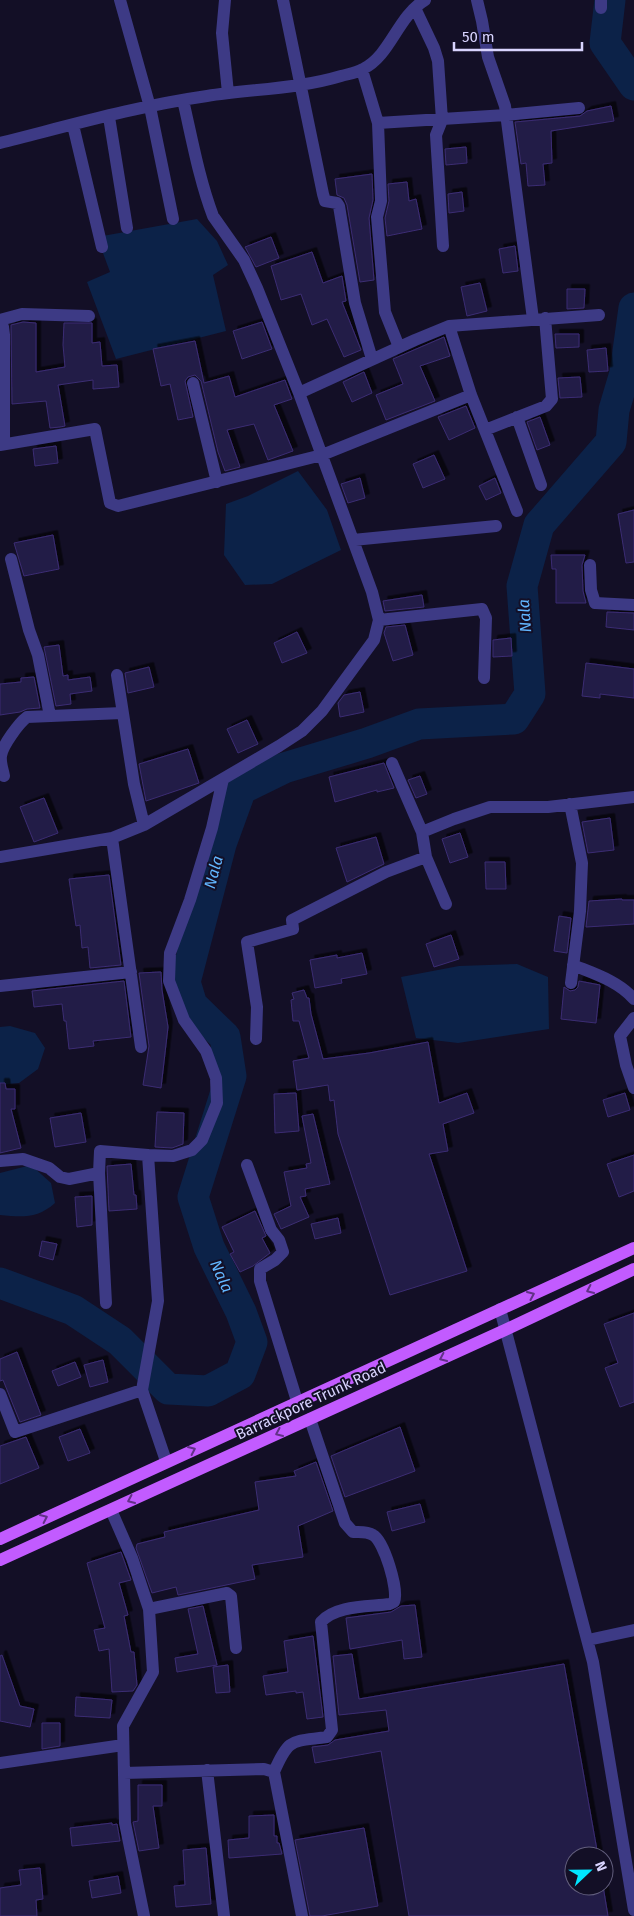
<svg xmlns="http://www.w3.org/2000/svg" width="634" height="1916" viewBox="0 0 634 1916" font-family="'Fira Sans',sans-serif">
  <style>
    .water { fill: #0c2248 }
    .lines { fill: none; stroke-linecap: round; stroke-linejoin: round }
    .river { stroke: #0c2248; stroke-width: 31 }
    .building { fill: #241b47; stroke: #3b2d73; filter: url(#shadow) }
    .minor { stroke: #3d3a85; stroke-width: 12 }
    .major { stroke: #c25bff; stroke-width: 12 }
    .oneway { stroke: #623188 }
    .labels { text-anchor: middle; stroke-width: 4; stroke-linejoin: round; paint-order: stroke }
    .street-label { font-size: 15px; fill: #d9d4ff; stroke: #130f26 }
    .water-label { font-size: 16px; font-style: italic; fill: #62b6ff; stroke: #130f26 }
  </style>
  <defs>
    <filter id="shadow"><feDropShadow dx="4.5" dy="-4.5" stdDeviation="0" flood-color="#0009"/></filter>
  </defs>
  <rect width="100%" height="100%" fill="#130f26"/>
  <path class="water" d="M197,219l20,22 11,24 -15,10 13,56 -110,28 -29,-77 23,-10 -13,-35z
    M298,471l29,39 14,40 -69,34 -27,1 -21,-30 2,-51 22,-8z
    M517,964l31,13 1,52 -91,14 -42,-5 -15,-61 58,-11z
    M10,1026l25,7 10,15 -7,21 -19,14 -19,2v-58z
    M31,1165l20,18 4,20c-18,16 -33,14 -55,12v-42z"/>
  <g class="lines">
    <path class="river" d="M610,0l-5,43 29,42
      M0,1283l73,27 47,31 48,48 40,2 32,-17 12,-32 -11,-30 -32,-65 -16,-50 38,-121 -6,-39 -33,-32 -7,-23 36,-138 20,-55 43,-21 83,-25 52,-19 95,-5 16,-25 -8,-108 17,-61 72,-83 3,-32 11,-37 9,-65"/>
  </g>
  <path class="building" d="M611,106l3,15 -63,10 1,32 -9,1 2,21 -17,1 -2,-23 -5,1 -6,-42 65,-6 7,-5z
    M466,147l1,16 -21,2 -1,-16z
    M372,174l1,26 -4,18 5,62 -14,2 -13,-77 -3,-7 -7,-3 -2,-16z
    M407,182l2,19 7,-2 6,30 -35,7 -2,-18 4,-17 -1,-17z
    M462,192l2,19 -15,2 -1,-19z
    M271,237l8,21 -23,9 -11,-20z
    M515,246l3,25 -15,2 -4,-24z
    M312,252l11,31 19,-7 4,25 -4,1 19,48 -17,7 -17,-38 -15,6 -11,-31 -20,6 -10,-34z
    M480,283l7,28 -20,5 -6,-29z
    M567,289h18l-1,19 -17,1z
    M23,322l13,1v49l29,-5 -2,-22 1,-22h28v20l8,-1 2,24 15,-1 2,22 -26,2v-9l-35,5 7,41 -5,1 -10,1 -4,-27 -34,3 -1,-79z
    M262,322l10,27 -30,10 -9,-28z
    M555,334h24v13l-23,1z
    M444,337l6,19 -30,10 15,35 -49,19 -10,-25 27,-11 -10,-25z
    M195,341l9,42 25,-7 6,21 50,-17 7,19 -18,6 19,46 -25,9 -14,-36 -27,6 13,37 -15,4 -7,-19 -17,-71 -6,-6 -7,2 -3,4 8,36 -15,3 -8,-36 -9,2 -8,-37z
    M606,348l2,23 -19,1 -2,-22z
    M364,372l8,21 -20,9 -9,-20z
    M580,377l2,20 -22,1 -2,-20z
    M466,406l9,22 -26,12 -11,-23z
    M540,417l10,28 -13,5 -10,-28z
    M56,446l2,17 -23,3 -2,-17z
    M434,455l11,24 -22,9 -10,-24z
    M360,478l5,20 -17,5 -7,-19z
    M495,478l6,15 -15,7 -7,-14z
    M634,510v52l-8,1 -8,-49z
    M53,535l6,34 -35,7 -10,-33z
    M551,555h34l-3,10 1,26 3,12h-30v-34h-4z
    M422,595l2,12 -39,4 -2,-10z
    M607,612l27,1v17l-28,-3z
    M405,625l8,30 -20,6 -9,-28 2,-6z
    M297,632l10,21 -25,10 -8,-20z
    M511,638l1,18 -19,1v-17z
    M59,645l4,31 5,-1v5l22,-3 2,14 -22,3 1,10 -15,2 -12,-59z
    M586,663l48,6v29l-34,-4v4l-18,-2z
    M149,667l5,20 -26,6 -3,-20z
    M34,677l6,31 -13,1 -7,3 -20,3v-31l21,-2v-4z
    M360,692l4,20 -24,5 -2,-14 6,-8z
    M247,720l11,24 -20,9 -11,-24z
    M188,749l11,34 -53,18 -7,-37z
    M384,763l10,25 -17,4v-2l-42,12 -6,-25z
    M420,776l7,18 -11,4 -8,-18z
    M44,798l14,35 -24,9 -14,-35z
    M610,818l4,32 -26,3 -6,-31z
    M460,833l8,24 -18,6 -8,-24z
    M376,837l8,27 -37,18 -11,-34z
    M485,862h20l1,27h-20z
    M109,875l12,90 -31,3 -2,-21 -6,1 -2,-23 -4,1 -7,-47z
    M622,899v1h12v24l-48,3 3,-26z
    M559,916l12,2 -4,35 -13,-2z
    M451,935l8,24 -25,8 -8,-23z
    M362,953l5,21 -26,5 1,4 -27,5 -5,-28 27,-5v3z
    M161,972l1,18 6,37 -7,61 -18,-3 6,-39 -10,-73z
    M124,981l7,56 -38,4 1,5 -25,3 -3,-28h-2l-2,-17 -28,3 -2,-16z
    M579,981l21,4 -4,38 -35,-4 3,-32 6,4 5,-1 3,-3z
    M304,990l3,8h2l2,16 12,45 46,-6 59,-11 11,61 28,-10 7,20 -31,11 5,27 -19,3 38,117 -77,24 -52,-161 -4,-34 -4,1 -2,-16 -31,5 -4,-29 16,-3 -10,-37h-6l-2,-21 3,-1 -2,-6z
    M0,1083h5l1,6h9v20h-4l10,39 -21,5z
    M296,1093l3,38 -24,2 -1,-39z
    M625,1093l5,17 -22,7 -5,-17z
    M157,1112l27,1 -1,31 -11,4 -17,-1z
    M81,1113l5,29 -31,5 -5,-29z
    M313,1114l17,70 -25,5 1,7 -6,1 9,20 -28,12 -7,-15 17,-8 -7,-34 23,-4 -1,-4 5,-1 -9,-47z
    M634,1155v36l-15,6 -12,-33z
    M131,1164l3,31h2l1,14 -28,2 -2,-45z
    M92,1196v29l-15,2 -2,-30z
    M255,1211l11,25 -4,2 8,15 -17,13 -13,6 -10,-18 4,-2 -12,-25z
    M338,1218l3,15 -26,6 -4,-15z
    M42,1241l15,3 -4,16 -14,-4z
    M634,1313v89l-14,5 -15,-39 13,-5 -14,-39z
    M17,1352l24,63 -21,7 -17,-42 -3,1v-22z
    M103,1360l5,22 -18,5 -6,-22z
    M75,1362l6,15 -23,9 -6,-15z
    M400,1427l15,44 -70,26 -14,-41z
    M80,1429l10,24 -22,8 -9,-24z
    M26,1437l13,31 -39,16v-38z
    M316,1462l17,49 -35,15 5,31 -51,8 3,14 -77,16 -2,-8 -24,6 -16,-45 1,-4 28,-7 -1,-5 95,-22 -4,-28 41,-6 -2,-5z
    M420,1504l5,18 -33,9 -5,-19z
    M121,1552l10,28 -12,3 9,32 -4,1 7,36h3l3,33 -4,6 -21,1 -3,-43 -10,2 -5,-21 11,-2 -18,-65z
    M415,1605l7,52 -18,2 -2,-19 -52,9 -4,-31 45,-6 10,-6z
    M203,1606l14,59 -40,7 -2,-14 23,-4 -10,-45z
    M313,1636l10,81 -16,2 -4,-27 -7,1v-2l-30,4 -3,-19 25,-4 -4,-31z
    M352,1654l7,45 205,-35 34,192h-24v30h29l5,30h-199l-28,-165 -66,12 -3,-16 16,-2 7,-5 54,-9 -3,-21 -47,5 -6,-59z
    M2,1655l18,51 14,3 -4,18 -30,-6v-65z
    M228,1665l2,27 -14,1 -3,-26z
    M76,1697l36,3 -2,18 -35,-2z
    M42,1723h18v23l-18,3z
    M138,1785h24v21h-9l6,42 -20,3 -6,-29 5,-1z
    M274,1815v21h3v7h2l3,11 -53,4 -1,-18 21,-2v-22z
    M112,1823v2l5,-1 3,17 -48,5 -2,-18z
    M364,1828l14,78 -56,10h-12l-15,-76z
    M206,1848l5,56 -35,3 -2,-21 11,-1 -2,-35z
    M40,1868l3,31 -7,1 1,16h-37v-28l21,-3 -2,-15z
    M118,1876l3,17 -29,5 -3,-17z"/>
  <g class="lines">
    <path class="minor" d="M120,0l30,107 23,112
      M225,0l-3,33 6,60
      M283,0l40,194 2,7 12,2 2,3 16,97 17,56
      M477,0l5,21 6,36 17,49 28,213
      M415,8l19,40 4,13 4,59 -6,15 7,111
      M601,8v-8
      M362,70l16,53 3,78 -4,16 8,95 14,35
      M109,117l18,111
      M378,123l128,-8 73,-7
      M73,125l29,122
      M0,143c68,-17 137,-37 207,-47 44,-7 91,-7 134,-20 7,-2 15,-3 22,-7 28,-14 34,-52 62,-69
      M0,320l22,-6 67,2
      M0,321l3,6 1,8v109
      M449,326l22,69 46,116
      M193,383l24,99
      M299,393l116,-53 34,-14 150,-11
      M517,417l24,68
      M485,430l61,-24 6,-7 -7,-81
      M0,445l95,-16 15,74 8,3 204,-51 149,-60
      M353,540l143,-14
      M11,559l18,71 9,25 12,61
      M590,565l1,25 4,13 39,2
      M379,620l103,-11 4,9 -2,60
      M117,675l17,109 10,41
      M392,763l30,69
      M4,776c-1,-6 -4,-13 -3,-20 1,-10 18,-33 26,-39l95,-4
      M570,804l12,59 -2,48 -9,72
      M112,838l29,209
      M0,857l112,-19 32,-13 135,-79 23,-15 20,-20 52,-71 5,-20 -7,-28 -73,-199 -42,-105 -13,-28 -31,-44c-14,-37 -21,-77 -30,-116
      M446,904l-20,-47 -4,-25 32,-13 36,-12h58l86,-10
      M573,965c22,9 45,16 61,34
      M0,986l131,-14
      M634,1018l-14,18 6,29 8,23
      M256,1039l1,-32 -10,-65 46,-13 -1,-9 94,-48 40,-15
      M148,1155l25,1 19,-6 10,-10 15,-37 -1,-25 -10,-27 -22,-31 -15,-39 1,-28 20,-53 22,-72 11,-49
      M0,1161l23,-2 26,9 11,9 9,2 30,-6 1,-22 48,4 10,146 -16,89
      M247,1165l24,65 8,10 4,12 -8,8 -15,9v12l37,120
      M99,1173l7,130
      M500,1309l93,353 41,248
      M0,1394l15,38 127,-42 24,71
      M111,1510l21,48 17,51 4,63 -30,54 2,97 19,93
      M149,1609l78,-16 4,3 5,52
      M588,1640l46,-10
      M0,1763l123,-18
      M207,1770l17,146
      M274,1772c15,-35 18,-30 53,-35l5,-7 -11,-108c15,-17 47,-15 69,-18l4,-2c5,-12 -10,-61 -21,-67 -6,-4 -14,-3 -20,-3l-8,-9 -35,-104
      M124,1773l140,-4 10,3 28,144"/>
    <path class="major" d="M0,1539l634,-291
      M0,1560l505,-230 129,-61"/>
  </g>
  <defs><path id="oneway-chevron" d="M-2-3.5L2.5 0L-2 3.5" fill="none" stroke-width="1.6" stroke-linecap="round" stroke-linejoin="round" transform="scale(1.25)"/></defs>
  <g class="oneway">
    <use href="#oneway-chevron" transform="translate(590 1290) rotate(155)"/>
    <use href="#oneway-chevron" transform="translate(531 1295) rotate(-24)"/>
    <use href="#oneway-chevron" transform="translate(443 1358) rotate(155)"/>
    <use href="#oneway-chevron" transform="translate(279 1433) rotate(156)"/>
    <use href="#oneway-chevron" transform="translate(192 1450) rotate(-25)"/>
    <use href="#oneway-chevron" transform="translate(131 1500) rotate(156)"/>
    <use href="#oneway-chevron" transform="translate(44 1518) rotate(-25)"/>
  </g>
  <g class="labels">
    <g class="street-label">
      <text transform="translate(311 1401) rotate(-25)" y="5">Barrackpore Trunk Road</text>
    </g>
    <g class="water-label">
      <text transform="translate(524 616) rotate(-94)" y="6">Nala</text>
      <text transform="translate(213 872) rotate(-75)" y="6">Nala</text>
      <text transform="translate(222 1276) rotate(66)" y="6">Nala</text>
    </g>
  </g>
  <g transform="translate(589 1871) rotate(68)"><circle r="24" fill="#130f26" stroke="#625e7d"/>
  <path d="M0-4L9 19L0 12L-9 19Z" fill="#00e5ff"/>
  <text y="-8" font-size="14" font-weight="bold" text-anchor="middle" fill="#d9d4ff">N</text>
  </g>
  <path d="M454 42v8h128v-8" fill="none" stroke="#d9d4ff" stroke-width="2.5"/>
  <text x="462" y="42" font-size="15" fill="#d9d4ff" stroke="#130f26" stroke-width="4" paint-order="stroke">50 m</text>
</svg>
